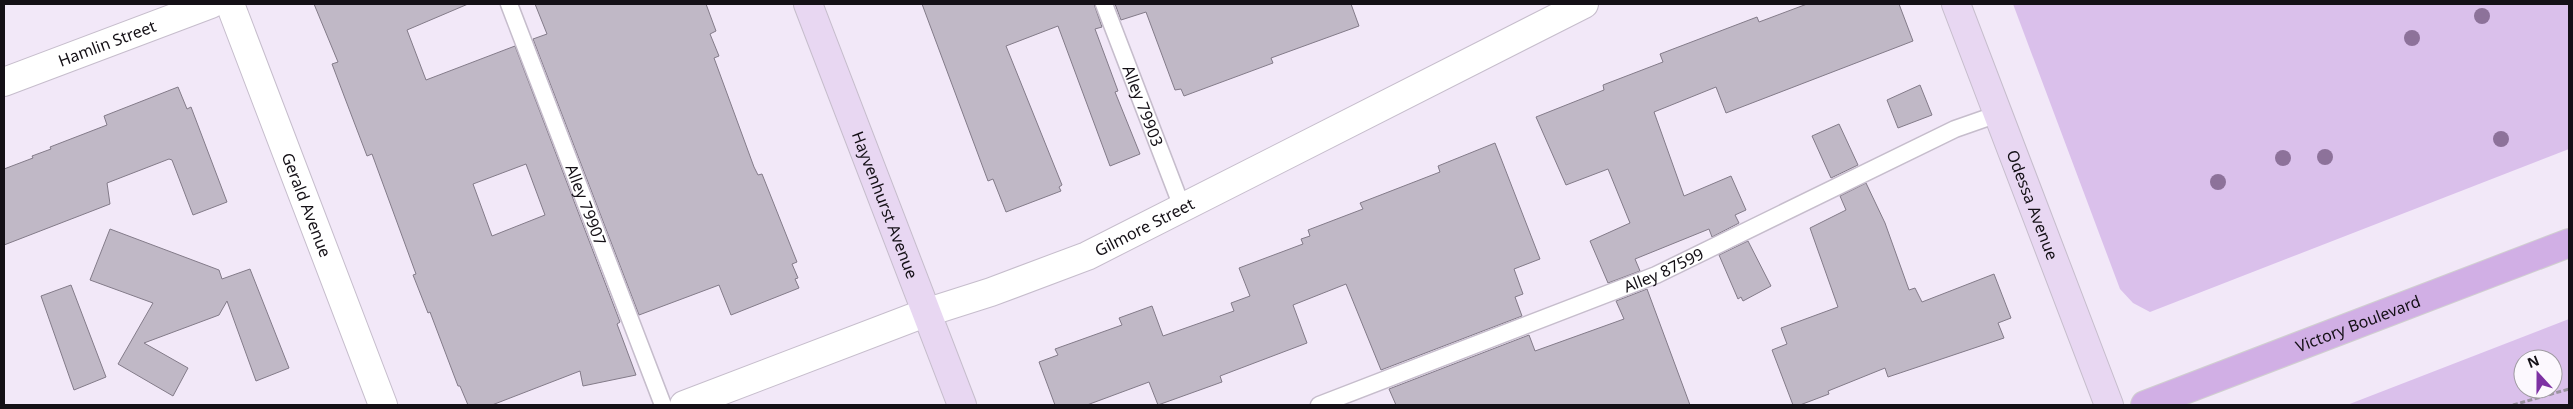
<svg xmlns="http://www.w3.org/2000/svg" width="2573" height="409" viewBox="0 0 2573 409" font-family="'Noto Sans',sans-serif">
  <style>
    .green { fill: #dac0eb; fill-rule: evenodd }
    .building { fill: #c0b8c6; stroke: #837b89; fill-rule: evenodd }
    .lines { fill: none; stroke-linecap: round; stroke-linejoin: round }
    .lane-casing { stroke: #c6bdcc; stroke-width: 19 }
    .street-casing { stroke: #c6bdcc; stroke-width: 30 }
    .secondary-casing { stroke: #c6bdcc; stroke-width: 30 }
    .primary-casing { stroke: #d0cfd0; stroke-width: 30 }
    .path { stroke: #9a939f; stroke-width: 3; stroke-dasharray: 5 2.5; stroke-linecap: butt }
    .lane { stroke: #fff; stroke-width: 16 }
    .street { stroke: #fff; stroke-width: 28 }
    .secondary { stroke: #e8d7f2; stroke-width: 28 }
    .primary { stroke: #d1afe5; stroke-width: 28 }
    .tree { fill: #8d729a }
    .labels { text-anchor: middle; stroke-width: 4; stroke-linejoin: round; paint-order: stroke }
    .street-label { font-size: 16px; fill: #141016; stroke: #fcf8fe }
  </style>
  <rect width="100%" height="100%" fill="#f2e8f8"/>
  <path class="green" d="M2013,4h556v145l-419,163 -17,-9 -13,-14z
    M2569,319v86h-222zM2523,359h30v30h-30z"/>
  <path class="building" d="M314,4h154l-61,26 19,50 89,-34 105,276 -3,2 19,51 -53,11 -3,-15 -88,34h-24l-8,-19h-2l-28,-74 -2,1 -15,-38 3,-1 -44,-120 -5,2 -21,-55 -14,-37 6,-2zM526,164l19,51 -53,21 -19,-52z
    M535,4h171l10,27 -6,3 9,22 -5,2 40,109 4,8 4,-1 35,88 -5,2 6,14 -3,1 4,9 -68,27 -12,-30 -80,30 -106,-276 14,-5z
    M922,4h172l8,23 -7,2 23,62 -3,1 25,62 -30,12 -52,-140 -52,20 56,139 -3,2 2,4 -55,21 -13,-33 -5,2z
    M1115,4h236l8,22 -88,32 2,5 -89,33 -3,-7 -6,1 -29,-78 -25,8z
    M1807,4h92l14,37 -187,72 -10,-26 -62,25 30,84 47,-20 15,34 -11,5 4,8 -27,14 -3,-8 -74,30 5,12 -32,12 -18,-42 40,-18 -22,-54 -42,16 -30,-68 68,-27 -1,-5 60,-23 -3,-8 97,-37 2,5z
    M1920,85l12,30 -34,13 -11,-28z
    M178,87l9,22 4,-2 36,95 -34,13 -21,-55 -3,-1 -62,24 3,21 -106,41v-76l29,-11 -1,-2 19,-7 -1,-2 57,-22 -3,-9z
    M1839,124l19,41 -27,13 -19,-42z
    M1495,143l45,116 -26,10 9,25 -8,3 7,19 -141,54 -35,-86 -53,21 14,38 -87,33 2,6 -64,23 -9,-23 -62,23h-32l-16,-43 19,-7 -3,-6 67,-24 -3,-7 33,-12 11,30 71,-25 -3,-8 19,-7 -11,-28 64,-24 -2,-5 9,-3 -2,-6 55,-21 -3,-6 80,-31 -2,-6z
    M1866,183l19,40 24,67 6,-2 7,14 72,-28 17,44 -13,5 6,15 -116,39 -3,-9 -57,23 1,3 -29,11h-7l-21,-55 15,-6 -6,-16 57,-21 -28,-79 36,-18 -6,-14z
    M110,229l109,41 3,9 28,-10 39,99 -33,13 -29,-80 -8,14 -75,28 44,25 -15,28 -55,-32 35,-61 -63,-23z
    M1748,241l23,45 -28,15 -2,-4 -3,2 -19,-44z
    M71,285l35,92 -32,13 -33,-94z
    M1647,289l43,116h-294l-7,-16 140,-54 6,16 89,-32 -8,-18z"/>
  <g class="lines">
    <defs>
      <g id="lane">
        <path id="s1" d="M509,4l154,401"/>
        <path id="s2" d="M1104,4l78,203"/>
        <path id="s3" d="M1319,405l337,-130 299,-146 43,-15"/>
      </g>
      <g id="street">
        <path id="s4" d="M230,4l153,401"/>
        <path id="s5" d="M4,82l207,-78"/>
        <path id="s6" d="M684,405l241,-92 66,-21 96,-36 497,-252"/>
      </g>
      <g id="secondary">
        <path id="s7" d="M808,4l154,401"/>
        <path id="s8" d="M1956,4l153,401"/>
      </g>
      <g id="primary">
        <path id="s9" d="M2145,405l424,-162"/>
      </g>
    </defs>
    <use href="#lane" class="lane-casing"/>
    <use href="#street" class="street-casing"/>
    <use href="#secondary" class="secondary-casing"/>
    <use href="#primary" class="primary-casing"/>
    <path class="path" d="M2513,405l56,-16"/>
    <use href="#lane" class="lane"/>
    <use href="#street" class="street"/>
    <use href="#secondary" class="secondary"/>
    <use href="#primary" class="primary"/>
  </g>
  <g class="tree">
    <circle cx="2482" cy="16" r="8"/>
    <circle cx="2412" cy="38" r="8"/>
    <circle cx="2501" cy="139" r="8"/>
    <circle cx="2325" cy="157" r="8"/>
    <circle cx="2283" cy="158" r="8"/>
    <circle cx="2218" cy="182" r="8"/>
  </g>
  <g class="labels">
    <g class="street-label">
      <text dy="6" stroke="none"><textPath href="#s5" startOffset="110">Hamlin Street</textPath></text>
      <text dy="6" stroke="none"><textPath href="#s2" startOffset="109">Alley 79903</textPath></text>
      <text dy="6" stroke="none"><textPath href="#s4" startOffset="215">Gerald Avenue</textPath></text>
      <text dy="6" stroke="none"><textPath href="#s1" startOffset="215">Alley 79907</textPath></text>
      <text dy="6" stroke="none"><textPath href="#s8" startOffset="215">Odessa Avenue</textPath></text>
      <text dy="6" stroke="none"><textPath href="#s7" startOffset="215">Hayvenhurst Avenue</textPath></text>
      <text dy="6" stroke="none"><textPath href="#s6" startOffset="494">Gilmore Street</textPath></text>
      <text dy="6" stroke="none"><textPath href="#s3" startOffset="370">Alley 87599</textPath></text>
      <text dy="6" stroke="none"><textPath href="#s9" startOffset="228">Victory Boulevard</textPath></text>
    </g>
  </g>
  <rect width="2573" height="409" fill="none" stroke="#141016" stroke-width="10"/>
  <g transform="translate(2538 374) rotate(339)"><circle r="24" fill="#fcf8fe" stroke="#9f9ba1"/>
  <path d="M0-4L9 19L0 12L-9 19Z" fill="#7d31a3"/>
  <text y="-8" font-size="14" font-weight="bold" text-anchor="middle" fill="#141016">N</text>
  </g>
</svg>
